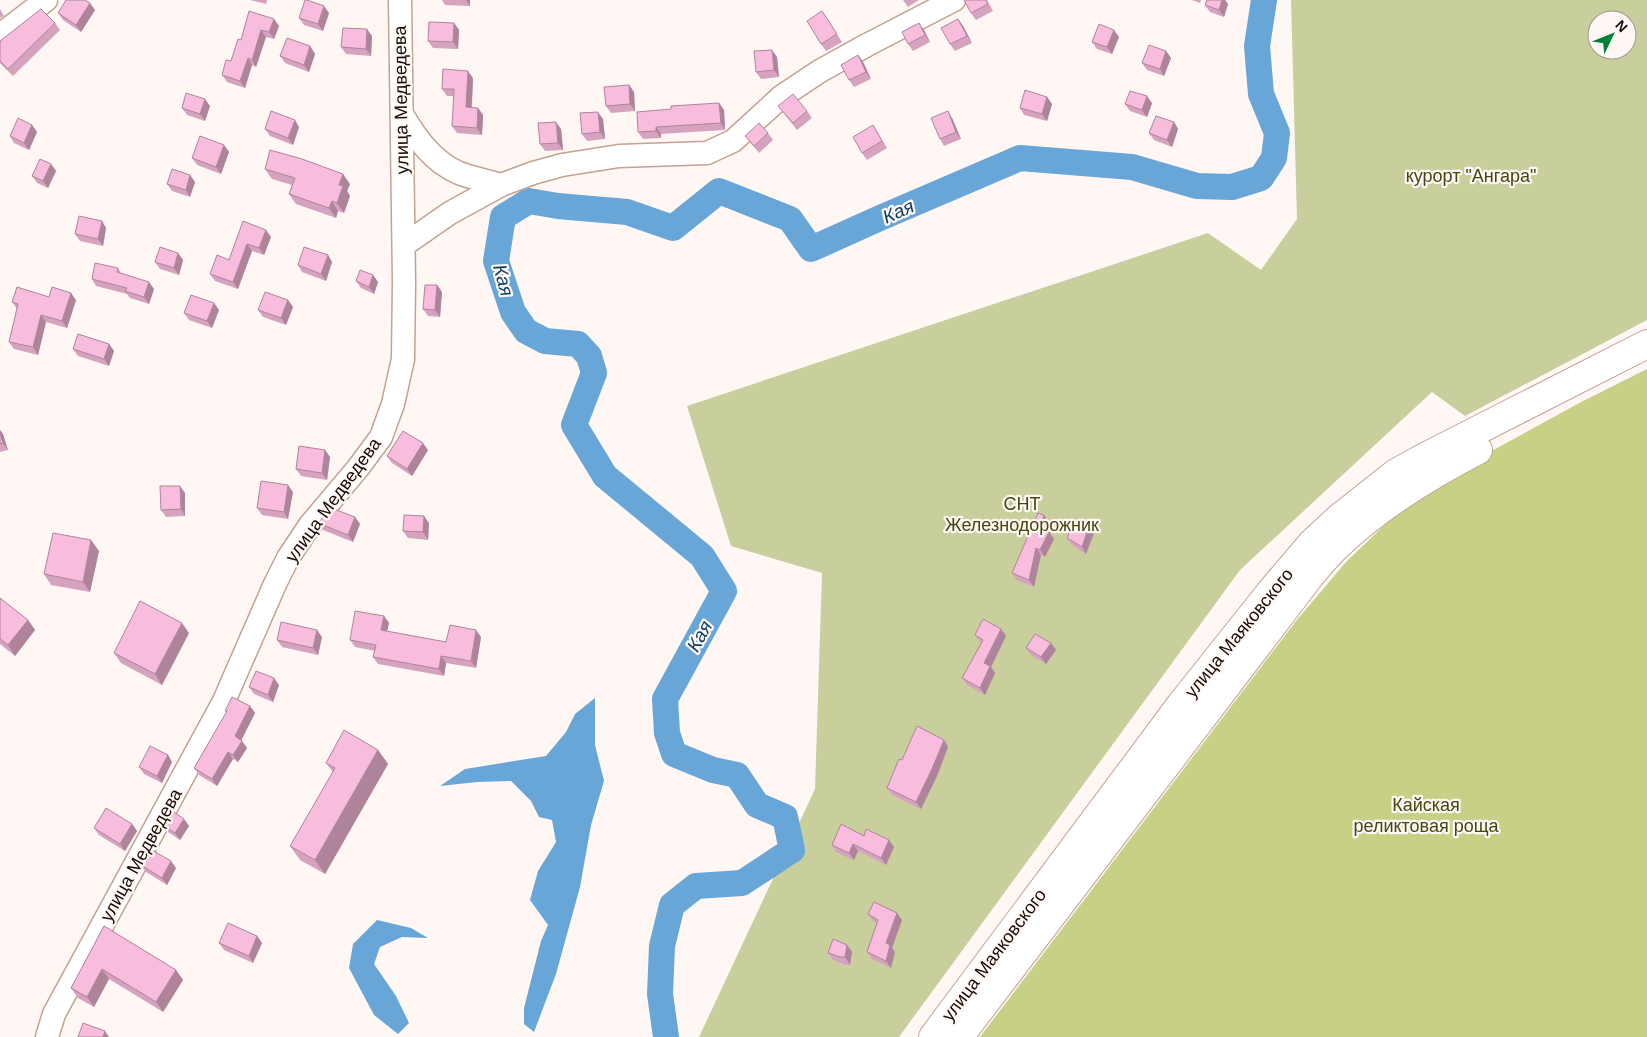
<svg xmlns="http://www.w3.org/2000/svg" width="1647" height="1037" viewBox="0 0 1647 1037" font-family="Arial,sans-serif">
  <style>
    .green { fill: #c8ce9c; fill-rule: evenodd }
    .forest { fill: #c8d086 }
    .water { fill: #69a6d8 }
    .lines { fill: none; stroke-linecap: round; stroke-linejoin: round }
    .river { stroke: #69a6d8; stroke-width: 26 }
    .minor-casing { stroke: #c3a291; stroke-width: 25 }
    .major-casing { stroke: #c3a291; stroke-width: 30 }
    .minor { stroke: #fff; stroke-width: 22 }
    .major { stroke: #fff; stroke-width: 28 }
    .wall { fill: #d5a3be }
    .shaded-wall { fill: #ae849b }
    .building { fill: #f8bddd; stroke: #ae849b }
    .labels { text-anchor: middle; stroke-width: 4.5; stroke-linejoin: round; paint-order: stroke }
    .street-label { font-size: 18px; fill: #140904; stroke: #fef7f4 }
    .park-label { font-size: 18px; fill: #444810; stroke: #fef7f4 }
    .water-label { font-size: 19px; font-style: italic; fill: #0d3c5e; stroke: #fef7f4 }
  </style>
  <rect width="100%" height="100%" fill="#fef7f4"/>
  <path class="green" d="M1291,0h356v320l-182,96 -33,-24 -192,178 -341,467h-200l116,-248 7,-216 -91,-27 -44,-140 521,-173 53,37 36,-51zM1597,20h30v30h-30z"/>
  <path class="forest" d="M1647,369v668h-667l316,-416 50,-59 47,-45 71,-51 119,-65z"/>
  <path class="water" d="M595,698v47l9,36 -13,44 -11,62 -24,87 -22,58 -10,-8v-16l17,-67 7,-16 -18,-25 8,-29 18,-29 -4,-22 -13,-3 -8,-16 -20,-20 -34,1 -37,4 25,-17 81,-13 20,-24 9,-18z
    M377,920l34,8 17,10 -26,-1 -22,10 -6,17 22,32 13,27 -11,11 -24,-19 -25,-47 4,-24z"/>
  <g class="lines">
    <path class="river" d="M666,1037l-6,-43 2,-48 10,-41 24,-19 46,-3 50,-33 -7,-33 -28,-12 -20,-30 -24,-5 -39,-16 -7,-21 -2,-34 59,-108 -22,-35 -97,-80 -31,-51 20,-52 -5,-17 -11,-12 -33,-3 -19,-10 -13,-19 -17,-51 7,-44 26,-16 29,5 69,6 46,16 46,-37 71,28 21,30 69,-31 140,-60 112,9 65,19 35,1 29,-9 13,-20 3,-25 -16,-39 -4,-48 7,-46"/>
    <defs>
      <path id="minor" d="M0,35l46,-35
        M402,114c14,24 31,48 57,59 13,5 29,8 42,12
        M404,245l46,-32 51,-28 32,-12 29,-8 57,-9 88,-3 26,-12 48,-44 39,-26 47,-26 87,-45
        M47,1037l7,-23 170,-313 51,-117 13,-26 22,-33 48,-57 23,-31 12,-33 10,-45 1,-77 -4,-282"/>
      <path id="major" d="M933,1037l249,-334 90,-113 40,-47 27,-25 57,-45 27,-15 224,-114
        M959,1037l351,-461c9,-11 18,-22 28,-31 41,-39 90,-69 140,-95"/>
    </defs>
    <use href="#minor" class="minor-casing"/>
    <use href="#major" class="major-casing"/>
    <use href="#minor" class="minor"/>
    <use href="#major" class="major"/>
  </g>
  <path class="wall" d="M250,0h17l-1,4z
    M442,0h28v6l-25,-1z
    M903,0h16l-11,7z
    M987,0l6,11 -17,9 -5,-7z
    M1192,0h9l-1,3z
    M1207,0h18l3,4 -4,13 -14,-5 -5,-7z
    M0,9l4,7 -4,2z
    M95,10l-14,22 -18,-12 -5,-7z
    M249,11l30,15 -5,13 -8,-2 -10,30 -4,-2 -7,23 -18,-6 -5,-7 9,-14 10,-21z
    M822,11l20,31 -16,9 -5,-7z
    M329,13l-6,18 -19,-6 -5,-7z
    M958,19l5,7 9,17 -17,8 -5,-7z
    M55,23l5,7 -47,46 -13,-13v-22z
    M454,23l5,7 -1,19 -25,-1 -5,-7z
    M924,30l6,12 -17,9 -5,-7z
    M372,36l-1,20 -25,-2 -5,-7z
    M1119,37l-7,17 -15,-5 -5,-7z
    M310,46l5,8 -6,18 -24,-9 -5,-7z
    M1166,51l5,7 -7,18 -17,-6 -5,-7z
    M858,55l5,7 8,17 -17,8 -5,-7z
    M777,57l2,20 -18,2 -5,-7z
    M473,78l-1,30h6l5,7 -1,20 -25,-2 -5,-7 2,-30h-7l-5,-7z
    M629,85l5,7 1,19 -24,2 -5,-7z
    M1047,97l5,7 -5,17 -23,-6 -4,-7z
    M719,103l5,7 1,20 -64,4v4l-18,1 -5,-7 33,-23z
    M1152,103l-5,14 -17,-6 -5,-7z
    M210,106l-5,15 -18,-6 -5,-7z
    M778,106l29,5 5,7 -15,12z
    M952,118l9,21 -17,7 -4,-7z
    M603,119l2,20 -18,2 -5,-7z
    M1174,122l4,7 -6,18 -18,-7 -5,-7z
    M32,125l5,7 -8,18 -15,-7 -4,-7z
    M873,125l14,23 -20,12 -5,-7z
    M299,127l-6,18 -23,-9 -5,-7z
    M561,129l2,21 -18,1 -5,-7z
    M768,133l5,7 -14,13 -14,-17z
    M224,145l5,7 -8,22 -24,-9 -5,-7z
    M51,164l5,7 -8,17 -11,-5 -5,-7z
    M265,169l85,15 -3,7 3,5 -6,17 -6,-2 -2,7 -40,-14 -7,-10 3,-9 -20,-6z
    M190,175l5,7 -5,15 -18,-6 -5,-7z
    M102,221l4,7 -3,18 -23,-5 -5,-7z
    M243,221l28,16 -7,18 -12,-4 -14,38 -23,-8 -5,-7 19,-14z
    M178,253l5,7 -4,15 -19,-6 -5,-7z
    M328,255l4,7 -6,19 -24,-9 -4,-7z
    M118,268l3,5 33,16 -5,15 -19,-6 -3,-4 -31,-8 -4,-7z
    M373,275l5,7 -4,12 -13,-6 -5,-7z
    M437,285l5,7 -2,25 -12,-1 -5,-7z
    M49,297l27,3 -9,28 -21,-6 -8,33 -24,-6 -5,-7 8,-33 -5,-7z
    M288,300l5,7 -7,18 -23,-8 -5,-7z
    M214,303l5,7 -7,18 -23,-8 -5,-7z
    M109,344l5,7 -5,15 -31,-10 -5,-7z
    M0,430l3,4 5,16 -8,2z
    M325,450l5,7 -3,23 -26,-4 -5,-7z
    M428,450l-16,26 -20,-13 -5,-7z
    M293,492l-5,27 -26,-4 -5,-7z
    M185,493v23l-19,1 -5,-7z
    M355,517l5,7 -7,18 -30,-12 -5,-7z
    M1048,522l-2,9 3,1 5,7 -9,18 -4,-2 -7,32 -17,-7 -5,-7z
    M429,523l-1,17 -20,-2 -5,-7z
    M1089,526l5,7 -8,21 -14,-9 -5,-7z
    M99,551l-9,41 -39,-7 -7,-11z
    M0,598l28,22 7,10 -20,26 -15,-12z
    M384,616l5,7 -2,8 59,11 35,-5 -5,31 -30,-5 -2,13 -66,-12 -5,-7 2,-6 -20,-4 -5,-7z
    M1001,629l5,7 -15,31 4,6 -10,22 -18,-10 -5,-7 19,-35 -6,-8z
    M189,633l-27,52 -41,-22 -7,-10z
    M322,637l-4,18 -36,-8 -5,-7z
    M1051,643l5,7 -10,14 -15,-9 -5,-7z
    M279,685l-6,17 -19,-8 -5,-7z
    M250,706l5,7 -14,27 6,8 -9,14 -5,-3 -16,27 -18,-11 -5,-7 33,-56 -2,-1z
    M944,740l4,7 -11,29 -16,33 -29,-14 -5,-7 15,-28z
    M378,750l10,14 -63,110 -25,-14 -10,-14 43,-74 -7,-9z
    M168,755l4,7 -10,21 -18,-9 -5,-7z
    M184,819l5,7 -9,14 -12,-8 -5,-7z
    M132,824l5,7 -12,20 -26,-16 -5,-7z
    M864,836l30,11 -8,18 -28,-14 -4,9 -18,-8 -4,-7z
    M141,865l35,3 -9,17 -21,-13z
    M868,914l34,6 -10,28 3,4 -4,16 -19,-9 -5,-7 10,-29 -4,-2z
    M104,926l72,44 7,10 -20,32 -54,-33 -15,28 -16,-9 -7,-10z
    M257,936l5,7 -9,20 -29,-13 -5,-7z
    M847,945l5,7 -2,13h-5l-12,-5 -5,-7z"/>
  <path class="shaded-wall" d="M466,0h4v6z
    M1222,0h3l3,4 -4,13 -5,-7z
    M90,3l5,7 -14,22 -5,-7z
    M324,6l5,7 -6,18 -5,-7z
    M274,19l5,7 -5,13 -5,-7z
    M958,19l5,7 9,17 -5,-7z
    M454,23l5,7 -1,19 -5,-7z
    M919,23l5,7 6,12 -5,-7z
    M367,29l5,7 -1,20 -5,-7z
    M261,30l5,7 -10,30 -4,-7z
    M1114,30l5,7 -7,17 -5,-7z
    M310,46l5,8 -6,18 -5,-7z
    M772,50l5,7 2,20 -5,-7z
    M1166,51l5,7 -7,18 -4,-7z
    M858,55l5,7 8,17 -5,-7z
    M248,58l4,7 -7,23 -5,-7z
    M468,71l5,7 -2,37 -5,-8z
    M629,85l5,7 1,19 -5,-7z
    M1147,96l5,7 -5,14 -5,-7z
    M1047,97l5,7 -5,17 -5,-7z
    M205,99l5,7 -5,15 -5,-7z
    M719,103l5,7 1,20 -4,-7z
    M478,108l5,7 -1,20 -5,-7z
    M948,111l4,7 9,21 -5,-7z
    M598,112l5,7 2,20 -5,-7z
    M295,120l4,7 -6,18 -5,-7z
    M556,122l5,7 2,21 -5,-7z
    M1174,122l4,7 -6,18 -5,-7z
    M32,125l5,7 -8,18 -5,-7z
    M656,127l5,7v4l-5,-7z
    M224,145l5,7 -8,22 -5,-7z
    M51,164l5,7 -8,17 -5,-7z
    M343,174l7,10 -3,7 3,5 -6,17 -7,-10 2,-18z
    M190,175l5,7 -5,15 -4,-7z
    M332,201l6,10 -2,7 -7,-10z
    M102,221l4,7 -3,18 -5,-7z
    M266,230l5,7 -7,18 -5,-7z
    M247,244l5,7 -14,38 -5,-7z
    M178,253l5,7 -4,15 -5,-7z
    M328,255l4,7 -6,19 -5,-7z
    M373,275l5,7 -4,12 -5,-7z
    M149,282l5,7 -5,15 -5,-7z
    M437,285l5,7 -2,25 -5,-7z
    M71,293l5,7 -9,28 -5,-7z
    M288,300l5,7 -7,18 -5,-7z
    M214,303l5,7 -7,18 -5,-7z
    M41,315l5,7 -8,33 -5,-8z
    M109,344l5,7 -5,15 -5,-7z
    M0,430l3,4 5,16 -5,-7 -3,-10z
    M423,443l5,7 -16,26 -5,-7z
    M325,450l5,7 -3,23 -5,-7z
    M288,485l5,7 -5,27 -4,-7z
    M180,486l5,7v23l-4,-7z
    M1044,515l4,7 -3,14 -5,-7z
    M424,516l5,7 -1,17 -5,-8z
    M355,517l5,7 -7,18 -5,-7z
    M1089,526l5,7 -8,21 -4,-7z
    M1049,532l5,7 -9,18 -5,-7z
    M91,540l8,11 -9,41 -7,-10z
    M1036,548l5,7 -7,32 -5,-7z
    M384,616l5,7 -3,14 -5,-7z
    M28,620l7,10 -20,26 -7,-11z
    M182,623l7,10 -27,52 -7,-11z
    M1001,629l5,7 -15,31 4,6 -10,22 -5,-7 4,-25z
    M317,630l5,7 -4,18 -5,-7z
    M476,630l5,7 -5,31 -5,-7z
    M1051,643l5,7 -10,14 -5,-7z
    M441,656l5,7 -2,13 -5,-7z
    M274,678l5,7 -6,17 -5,-7z
    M250,706l5,7 -15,30 -5,-7z
    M944,740l4,7 -11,29 -16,33 -5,-7z
    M242,741l5,7 -9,14 -5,-7z
    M378,750l10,14 -63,110 -10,-14z
    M228,752l5,7 -16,27 -5,-7z
    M168,755l4,7 -10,21 -5,-7z
    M184,819l5,7 -9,14 -5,-7z
    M132,824l5,7 -12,20 -5,-7z
    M889,840l5,7 -8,18 -5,-7z
    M853,844l5,7 -4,9 -5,-7z
    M171,861l5,7 -9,17 -5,-7z
    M897,913l5,7 -10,28 3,4 -4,16 -5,-7v-18z
    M257,936l5,7 -9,20 -4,-7z
    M847,945l5,7 -2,13 -5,-8z
    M102,969l7,10 -15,28 -7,-10z
    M176,970l7,10 -20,32 -7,-10z
    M105,1031l4,6h-6z"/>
  <path class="building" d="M66,0h19l5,3 -14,22 -18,-12z
    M305,0h2l17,6 -6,18 -19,-6z
    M964,0h22l2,4 -17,9z
    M1207,0h15l-3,10 -14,-5z
    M41,9l14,14 -47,46 -8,-8v-20z
    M249,11l25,8 -5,13 -8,-2 -9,30 -4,-2 -8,23 -18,-6 4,-15 5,1 7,-22 3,1z
    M822,11l15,23 -16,10 -14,-23z
    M958,19l9,17 -17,8 -9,-16z
    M429,22l25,1 -1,19 -25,-1z
    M919,23l6,12 -17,9 -6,-12z
    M1099,24l15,6 -7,17 -15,-5z
    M343,28l24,1 -1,20 -25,-2z
    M287,38l23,8 -6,19 -24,-9z
    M1149,45l17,6 -6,18 -18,-6z
    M772,50l2,20 -18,2 -2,-21z
    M858,55l8,17 -17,8 -8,-15z
    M443,69l25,2 -2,36 12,1 -1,20 -25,-2 2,-37h-12z
    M629,85l1,19 -24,2 -2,-19z
    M1025,90l22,7 -5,17 -22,-6z
    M1130,91l17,5 -5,14 -17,-6z
    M186,93l19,6 -5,15 -18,-6z
    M793,94l14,17 -14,12 -15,-17z
    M719,103l2,20 -65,4v4l-18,1 -1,-20 34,-3v-3z
    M271,111l24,9 -7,18 -23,-9z
    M948,111l8,21 -16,7 -9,-21z
    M598,112l2,20 -18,2 -2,-21z
    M1156,116l18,6 -7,18 -18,-7z
    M18,118l14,7 -8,18 -14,-7z
    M556,122l2,21 -18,1 -2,-21z
    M759,123l9,10 -14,13 -9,-10z
    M873,125l9,16 -20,12 -9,-16z
    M200,136l24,9 -8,22 -24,-9z
    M270,150l32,9 41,15 -4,11 4,1 -6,17 -5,-2 -3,7 -40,-14 6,-16 -30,-9z
    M40,159l11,5 -8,17 -11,-5z
    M172,169l18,6 -4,15 -19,-6z
    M79,216l23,5 -4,18 -23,-5z
    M243,221l23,9 -7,18 -12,-4 -14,38 -23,-8 7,-19 12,5z
    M160,247l18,6 -4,15 -19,-6z
    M304,247l24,8 -7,19 -23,-9z
    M95,263l23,5 -1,4 32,10 -5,15 -19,-6 2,-3 -35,-9z
    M360,270l13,5 -4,12 -13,-6z
    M425,285h12l-2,25 -12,-1z
    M17,287l32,10 3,-10 19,6 -9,28 -21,-6 -8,32 -24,-5 9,-38 -6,-2z
    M265,292l23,8 -7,18 -23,-8z
    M191,295l23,8 -7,18 -23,-8z
    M78,334l31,10 -5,15 -31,-10z
    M403,431l20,12 -16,26 -20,-13z
    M0,433l3,10 -3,1z
    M299,446l26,4 -3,23 -26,-4z
    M261,481l27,4 -4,27 -27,-4z
    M160,486h20l1,23 -20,1z
    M331,508l24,9 -7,18 -30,-12z
    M1038,513l6,2 -4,14 9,3 -9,18 -4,-2 -7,32 -17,-7z
    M404,515l20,1 -1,16 -20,-1z
    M1074,519l15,7 -7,21 -15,-9z
    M53,533l38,7 -8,42 -39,-8z
    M0,598l28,22 -20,25 -8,-6z
    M140,601l42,22 -27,51 -41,-21z
    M355,611l29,5 -3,14 65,12 4,-17 26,5 -5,31 -30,-5 -2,13 -66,-12 3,-12 -26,-5z
    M983,619l18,10 -17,34 6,3 -10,22 -18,-10 21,-38 -8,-5z
    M281,622l36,8 -4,18 -36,-8z
    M1035,634l16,9 -10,14 -15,-9z
    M256,671l18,7 -6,17 -19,-8z
    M232,697l18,9 -15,30 7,5 -9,14 -5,-3 -16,27 -18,-11 33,-57h-2z
    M917,726l27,14 -12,29 -16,33 -29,-14 12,-29 3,1z
    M344,730l34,20 -63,110 -25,-14 45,-78 -9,-5z
    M150,746l18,9 -11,21 -18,-9z
    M106,808l26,16 -12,20 -26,-16z
    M171,810l13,9 -9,14 -12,-8z
    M841,824l23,12 2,-7 23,11 -8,18 -28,-14 -4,9 -17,-8z
    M150,849l21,12 -9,17 -21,-13z
    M874,902l23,11 -11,30 4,2 -4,16 -19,-9 11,-32 -10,-6z
    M228,923l29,13 -8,20 -30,-13z
    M104,926l72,44 -20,32 -54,-33 -15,28 -16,-9z
    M833,939l14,6 -2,12h-5l-12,-4z
    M83,1023l22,8 -2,6h-25z"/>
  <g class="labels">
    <g class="street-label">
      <text transform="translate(401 100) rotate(-91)" y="6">улица Медведева</text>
      <text transform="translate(333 500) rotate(-54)" y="6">улица Медведева</text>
      <text transform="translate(1239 633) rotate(-51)" y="6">улица Маяковского</text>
      <text transform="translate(141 855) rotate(-61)" y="6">улица Медведева</text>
      <text transform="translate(994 955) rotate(-53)" y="6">улица Маяковского</text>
    </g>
    <g class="park-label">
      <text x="1471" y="182">курорт "Ангара"</text>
      <text x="1022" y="510">СНТ<tspan x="1022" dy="21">Железнодорожник</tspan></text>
      <text x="1426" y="811">Кайская<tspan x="1426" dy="21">реликтовая роща</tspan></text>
    </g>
    <g class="water-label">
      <text transform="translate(898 211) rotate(-24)" y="7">Кая</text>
      <text transform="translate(504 280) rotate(75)" y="7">Кая</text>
      <text transform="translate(699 636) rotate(-61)" y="7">Кая</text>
    </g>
  </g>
  <g transform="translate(1612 35) rotate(47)"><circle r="24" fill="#fef7f4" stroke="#a09894"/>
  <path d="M0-4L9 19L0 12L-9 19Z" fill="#018039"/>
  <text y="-8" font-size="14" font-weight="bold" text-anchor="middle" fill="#140904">N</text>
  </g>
</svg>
